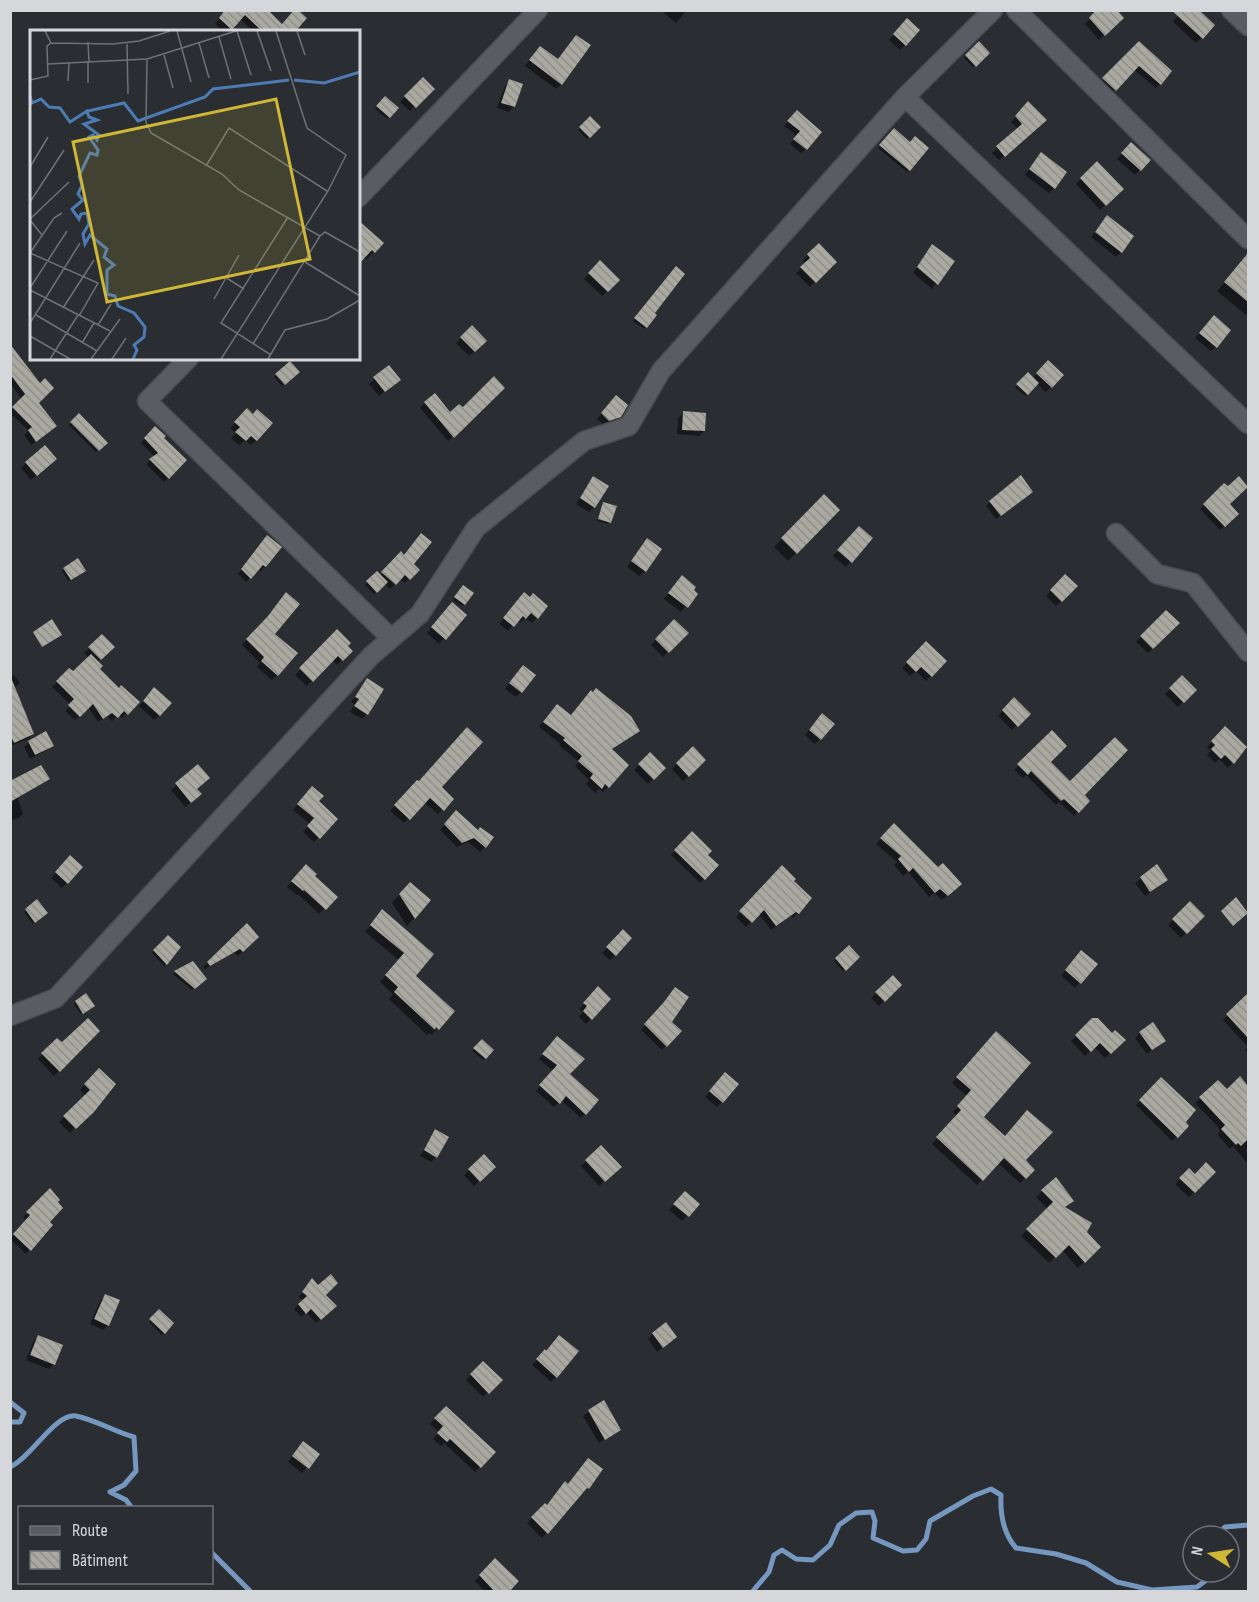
<svg xmlns="http://www.w3.org/2000/svg" width="1259" height="1602" viewBox="0 0 1259 1602" font-family="'Sofia Sans Condensed',sans-serif">
  <style>
    .shadow { fill: #0007 }
    .lines { fill: none; stroke-linecap: round; stroke-linejoin: round }
    .stream { stroke: #7697bf; stroke-width: 5 }
    .building { fill: url(#building-back-hatch) }
    .minor-casing { stroke: #494c50; stroke-width: 21 }
    .minor { stroke: #595d63; stroke-width: 18 }
    .inset-river { fill: none; stroke: #4d7bb3; stroke-width: 3 }
    .inset-road { fill: none; stroke: #6e7276; stroke-width: 1.5 }
    .view { fill: #d0b837; fill-opacity: 0.15; stroke: #d0b837; stroke-width: 3 }
    .inset-edge { fill: none; stroke: #d5d7da; stroke-width: 3 }
  </style>
  <defs>
    <pattern id="building-back-hatch" width="6" height="6" patternUnits="userSpaceOnUse" patternTransform="scale(1.5)"><rect width="6" height="6" fill="#aaa9a1"/><path d="M-1 5l2 2M0 0l6 6M5-1l2 2" fill="none" stroke="#908f89"/></pattern>
  </defs>
  <rect width="100%" height="100%" fill="#2a2e33"/>
  <path class="shadow" d="M227,10h37l29,22h-39l-14,-13 -12,13h-4l-9,-8z
    M664,10h23l-11,13 -13,-11z
    M1098,10h21l-2,3 5,5 -23,22 -14,-16z
    M1183,10l30,15 -17,18 -23,-21z
    M902,25l3,20 -5,5 -11,-10z
    M98,29l17,2 -20,1z
    M576,37l-15,47 -5,5 -31,-23 10,-13 22,7z
    M979,43l9,10 -15,14 -9,-9z
    M1139,43l21,41 -4,4 -22,-18 -24,25 -11,-11z
    M423,79l9,10 -22,22 -10,-9z
    M510,81l4,25 -5,6 -12,-4 8,-22z
    M10,97h2l-2,14z
    M385,98l12,10 -10,11 -12,-10z
    M1028,104l12,21 -41,35 -7,-7 26,-24 -7,-7z
    M797,112l9,37 -5,4 -11,-9 7,-8 -13,-10z
    M590,118l9,9 -12,12 -9,-9z
    M894,130l16,14 17,4 -20,24 -29,-24z
    M1126,149l23,11 -14,15 -18,-16z
    M1036,159l18,29 -5,5 -24,-18z
    M1097,163l25,26 -22,21 -24,-26z
    M1102,222l19,30 -5,5 -25,-20z
    M358,223l24,20 -16,17 -3,-3z
    M819,245l16,17 -25,25 -14,-14 10,-9 -3,-4z
    M928,251l25,10 -21,28 -19,-16z
    M1245,259l3,3v51l-2,2 -29,-24z
    M600,262l18,18 -16,16 -18,-17z
    M676,268l-23,45 2,2 -11,14 -11,-8z
    M1209,322l7,25 -5,4 -16,-13z
    M472,327l13,14 -16,15 -13,-13z
    M10,357l41,73 -20,15 -7,-10 5,-4 -19,-18v-2l12,-12 -12,-16z
    M1048,362l14,14 -16,16 -10,-9 -11,13 -10,-9 13,-13 5,4z
    M290,363l8,9 -16,14 -8,-9z
    M388,367l6,18 -15,11 -10,-12z
    M503,388l-55,53 -28,-33 14,-13 16,19z
    M611,402l9,14 -5,5 -11,4 -7,-6z
    M683,413l21,18 -5,5 -22,-2 1,-16z
    M79,415l27,28 -10,9 -27,-27z
    M242,415l14,25 -5,5 -6,-5 -6,5 -8,-7 5,-5 -6,-5z
    M155,428l7,10 22,22 -20,22 -18,-18 9,-7 -14,-14z
    M44,447l6,17 -19,16 -10,-12z
    M593,478l1,29 -5,5 -13,-8z
    M1224,485l4,20 9,9 -17,16 -20,-21z
    M824,496l14,14 -50,51 -14,-14z
    M1026,496l-30,23 -10,-13 4,-4z
    M604,504l6,18 -2,2 -11,-3z
    M854,533l17,5 -25,29 -13,-11z
    M263,541l17,7 -15,18 -4,5 -3,-2 -12,13 -8,-8z
    M642,545l3,26 -6,5 -12,-9z
    M401,553l17,17 -13,13 -5,-4 -10,10 -5,-5 -11,10 -9,-9 12,-12 3,3z
    M64,569l18,4 -14,8 -6,-10z
    M1065,576l11,10 -20,20 -10,-10z
    M677,582l19,12 -15,18 -17,-13z
    M461,589l11,5 -10,12 -9,-6z
    M519,599l18,19 -5,5 -7,-5 -5,5 -3,-2 -9,10 -9,-7z
    M448,609l17,6 -26,29 -12,-11z
    M1166,612l11,11 -29,30 -12,-11z
    M674,621l12,12 -23,24 -12,-12z
    M263,623l10,11 4,41 -5,5 -15,-13 3,-4 -18,-18z
    M337,631l14,20 -14,14 -5,-5 -25,26 -12,-11z
    M102,636l11,11 -16,16 1,6 21,21 18,12 -15,16 -4,-3 -6,6 -5,-5 -9,6 -10,-15 -13,13 -10,-9 6,-6 -19,-18 17,-17 4,3 16,-15 -5,-5z
    M926,643l19,18 -19,20 -10,-10 -6,5 -8,-8z
    M518,672l3,20 -5,5 -11,-8z
    M14,675l6,8 -8,7 21,44 -5,5 -18,7v-69z
    M1182,677l13,13 -17,17 -13,-13z
    M367,680v34l-5,5 -12,-7 5,-8 -4,-2z
    M149,694l10,21 -5,5 -15,-14z
    M593,694l45,37 -27,19 -3,37 -5,5 -4,-3 -4,4 -9,-9 3,-4 -14,-14 4,-4 -20,-17 2,-1 -22,-17 18,-21 14,10z
    M1014,699l15,15 -17,16 -14,-14z
    M817,720l3,19 -5,5 -10,-9z
    M1225,728l21,21 -18,19 -9,-9 -4,4 -8,-8 4,-4 -4,-4z
    M1052,733l-3,29 39,39 -14,15 -15,-14 -3,3 -30,-30 -3,3 -9,-8z
    M29,742l23,3 -5,5 -17,9 -6,-12z
    M693,749l11,11 -21,21 -11,-12z
    M650,754l14,14 -16,16 -14,-14z
    M198,766l-3,33 -10,8 -14,-17z
    M48,779l-30,19 5,16 -4,4 -9,3v-39z
    M418,782l22,5 12,12 -14,15 -14,-12 -20,21 -14,-12z
    M307,793l29,26 -22,23 -11,-10 7,-8 -17,-14z
    M451,817l34,30 -5,5 -12,-10 -11,5 -17,-17z
    M894,825l44,44 22,15 -18,16 -8,-7 -5,4 -21,-25 -5,4 -9,-11 3,-3 -21,-18z
    M692,833l14,22 11,10 -17,18 -29,-28z
    M70,857l11,10 -19,21 -11,-10z
    M782,867l9,15 19,17 -17,19 -3,-3 -19,15 -12,-16 -13,13 -10,-10z
    M1157,867l4,18 -16,11 -10,-13z
    M301,871l12,5 22,21 -16,17 -21,-20 -1,1 -10,-8z
    M402,892l12,26 -7,8 -15,-23z
    M37,901l9,12 -13,11 -9,-12z
    M1190,903l12,13 -21,22 -13,-13z
    M377,918l55,36 -18,22 39,35 -21,24 -3,-2 -2,2 -38,-36 4,-5 -13,-12 19,-22 -34,-28z
    M247,925l10,12 -19,19 -4,-4 -29,17 -2,-2z
    M623,931l7,7 -20,22 -8,-7z
    M168,937l11,10 -15,19 -12,-13z
    M849,947l9,10 -15,14 -9,-10z
    M1076,957l20,7 -21,24 -14,-12z
    M193,963l12,16 -13,11 -19,-16z
    M893,977l7,8 -21,21 -8,-8z
    M598,989l11,10 -23,25 -7,-7 4,-5 -4,-3z
    M1248,995v16l-4,4 4,5v33l-3,-3 3,-3 -25,-27z
    M76,1002l15,5 -10,7 -7,-10z
    M660,1008l10,14 9,9 -17,19 -21,-20z
    M1093,1020l19,15 12,5 -19,18 -11,-11 -9,9 -14,-15z
    M98,1031l-44,45 -16,-17 19,-19 5,5z
    M1140,1033l24,7 -17,14 -12,-16z
    M991,1039l-9,78 51,53 -13,13 -22,-20 -21,22 -45,-41 25,-28 -4,-4 14,-16 -15,-13z
    M482,1041l10,9 -9,10 -11,-9z
    M552,1042l33,72 -4,4 -20,-18 -7,7 -18,-16 17,-20 -14,-12z
    M99,1070l15,14 -44,49 -11,-11 27,-26 -6,-6z
    M720,1079l2,23 -5,5 -12,-10z
    M1161,1079l26,47 -15,15 -36,-36z
    M1240,1079l8,9v76l-15,-18 -3,3 -13,-15 3,-2 -2,-5 -23,-24 23,-21 8,9z
    M436,1131v26l-5,5 -11,-6z
    M601,1147l19,20 -21,19 -18,-20z
    M484,1157l10,10 -20,19 -10,-11z
    M1189,1170l6,6 19,-4 -25,25 -14,-13z
    M1056,1179l16,22 -8,7 35,39 -21,21 -16,-18 -13,13 -28,-27 27,-27 -12,-12z
    M50,1190l-2,32 -22,32 -16,-15 17,-19 -4,-3z
    M680,1198l18,7 -16,16 -13,-11z
    M308,1285l16,10 11,11 -19,17 -10,-11 -5,5 -7,-8 9,-9 -4,-3z
    M105,1296l3,29 -5,5 -13,-6 10,-23z
    M159,1311l13,13 -10,11 -13,-13z
    M653,1334l17,8 -13,10 -9,-13z
    M38,1337l16,27 -5,5 -23,-9 7,-18z
    M540,1356l16,21 -5,5 -19,-17z
    M483,1363l17,17 -17,17 -17,-17z
    M603,1402l16,28 -20,13 -16,-27z
    M446,1408l47,44 -18,20 -31,-29 -3,3 -8,-7 6,-7 -9,-8z
    M298,1448l20,6 -16,19 -14,-11z
    M601,1469l-13,19 -7,4 -39,46 -15,-15 41,-38z
    M495,1560l12,32h-22l-10,-11z"/>
  <g class="lines">
    <path class="stream" d="M10,1402l14,11 -4,9h-10
      M10,1467c21,-9 45,-54 66,-51 20,4 39,16 58,21l2,34 -12,14 -14,7 16,8 6,8
      M1216,1536l9,-9 23,-2
      M212,1553l39,39
      M752,1592l17,-20 5,-17 8,-5 14,9 17,1 17,-15 9,-20 17,-12 16,-1 3,9 -2,17 30,13 14,-1 9,-11 4,-18 43,-25 18,-7 10,6c-1,20 2,38 15,53l40,6 30,9 31,19 35,8 45,-3 15,-11v-4"/>
  </g>
  <path class="building" d="M225,10h43l14,14 12,-14h4l9,8 -12,14h-32l-18,-17 -13,15 -13,-12z
    M1096,10h21l7,8 -19,18 -16,-18z
    M1171,10h28l16,15 -12,14z
    M907,18l13,12 -14,16 -13,-12z
    M576,35l15,10 -29,40 -33,-25 11,-14 18,13z
    M979,41l11,12 -14,14 -11,-12z
    M1139,41l33,30 -11,14 -22,-19 -23,25 -14,-13z
    M423,77l12,12 -19,19 -12,-12z
    M509,79l14,5 -8,23 -14,-4z
    M385,96l14,12 -9,10 -14,-12z
    M1028,101l19,19 -42,37 -9,-11 26,-22 -7,-8z
    M797,110l25,22 -15,18 -14,-11 7,-8 -13,-10z
    M590,116l11,11 -11,11 -11,-11z
    M894,128l16,14 5,-6 14,12 -19,23 -31,-26z
    M1131,142l20,18 -10,11 -20,-18z
    M1041,152l26,20 -12,17 -26,-20z
    M1097,161l27,28 -18,17 -26,-28z
    M1107,215l27,21 -12,17 -27,-21z
    M358,220l26,23 -9,10 -3,-3 -14,15z
    M819,243l18,19 -21,21 -16,-16 10,-9 -3,-4z
    M932,244l23,17 -17,24 -21,-18z
    M1248,253v49l-24,-20z
    M600,260l20,20 -12,12 -20,-19z
    M676,266l9,8 -30,39 2,2 -10,13 -13,-10z
    M1214,315l17,15 -14,18 -18,-15z
    M472,325l15,16 -12,11 -15,-15z
    M10,344l30,39 5,-5 9,10 -15,15 18,23 -21,16 -8,-12 4,-3 -20,-20 13,-13 -15,-20z
    M1048,360l16,15 -12,13 -16,-15z
    M290,361l10,11 -15,13 -10,-11z
    M389,365l12,15 -16,12 -12,-15z
    M1028,372l11,11 -11,12 -12,-11z
    M494,376l11,12 -51,50 -30,-36 11,-9 15,19 9,-8 4,3z
    M616,395l12,10 -7,12 -12,4 -8,-8z
    M247,408l6,6 4,-5 16,14 -16,18 -6,-5 -5,5 -11,-9 5,-5 -6,-5z
    M683,411l23,2 -1,18 -23,-1z
    M79,413l29,30 -9,8 -29,-29z
    M155,426l11,10 -2,2 23,22 -18,19 -20,-20 9,-6 -14,-15z
    M45,445l12,14 -20,17 -12,-14z
    M1021,475l12,17 -32,24 -12,-15z
    M593,476l16,10 -14,22 -15,-10z
    M1239,476l9,11 -18,17 9,10 -14,13 -22,-23 21,-21 4,3z
    M824,494l16,16 -43,44 -16,-16z
    M603,502l14,4 -6,17 -13,-4z
    M859,526l14,12 -21,25 -15,-13z
    M421,533l11,9 -18,22 6,6 -10,10 -5,-5 -9,10 -15,-13 20,-21 3,4z
    M267,535l15,12 -16,20 -3,-2 -12,14 -10,-10z
    M647,538l15,11 -16,23 -15,-11z
    M78,558l8,13 -15,9 -8,-12z
    M377,571l11,11 -11,11 -11,-12z
    M1065,574l13,12 -16,16 -12,-12z
    M682,575l14,12 -2,3 4,4 -10,14 -20,-15z
    M463,585l11,8 -9,12 -11,-8z
    M286,592l14,12 -25,30 23,19 -20,23 -17,-15 3,-4 -18,-18 22,-23z
    M524,592l6,5 3,-4 15,13 -10,13 -7,-6 -5,6 -3,-3 -9,11 -11,-9z
    M452,602l15,13 -21,25 -15,-13z
    M1166,610l14,13 -27,26 -13,-13z
    M52,619l10,16 -20,12 -9,-15z
    M674,619l15,14 -20,20 -14,-14z
    M337,629l14,14 -3,3 5,5 -10,10 -5,-5 -25,26 -14,-14z
    M102,634l13,13 -14,13 -13,-13z
    M926,641l21,20 -15,16 -11,-10 -5,5 -10,-10z
    M91,654l12,12 -3,3 19,19 2,-3 19,17 -12,13 -4,-4 -6,7 -6,-5 -9,6 -10,-15 -13,13 -12,-12 6,-6 -18,-18 13,-13 4,3z
    M523,665l13,10 -14,18 -13,-10z
    M10,675l24,59 -20,9 -4,-9z
    M1182,675l15,15 -13,13 -15,-15z
    M367,678l17,11 -16,26 -14,-9 5,-7 -4,-2z
    M154,687l18,16 -12,13 -17,-15z
    M596,688l35,28 9,15 -28,18 17,16 -20,23 -4,-4 -3,5 -12,-11 3,-4 -15,-13 4,-5 -19,-16 2,-2 -22,-16 14,-18 14,11 20,-25 2,2z
    M1014,697l17,17 -13,13 -16,-17z
    M822,713l13,11 -14,16 -12,-10z
    M1225,726l22,21 -13,17 -9,-9 -4,4 -10,-10 4,-4 -4,-4z
    M467,727l16,15 -41,45 12,12 -10,12 -14,-13 -20,22 -16,-15 23,-25 2,1z
    M1052,730l15,16 -16,16 19,19 45,-44 13,13 -43,45 5,6 -11,12 -15,-14 -3,2 -30,-30 -3,4 -11,-11z
    M46,731l8,15 -19,9 -7,-14z
    M693,746l13,14 -17,17 -13,-14z
    M650,752l16,16 -12,12 -16,-16z
    M198,764l12,14 -13,11 5,5 -11,9 -16,-20z
    M41,765l9,14 -40,23v-21z
    M312,786l12,10 -5,5 19,18 -18,20 -13,-13 7,-8 -17,-14z
    M456,810l22,20 2,-3 14,10 -8,11 -12,-10 -12,5 -18,-19z
    M894,823l44,44 5,-4 19,21 -14,12 -8,-7 -5,4 -22,-25 -4,4 -11,-13 3,-3 -21,-18z
    M692,831l20,20 -4,4 11,10 -14,15 -31,-30z
    M70,855l13,12 -15,17 -13,-12z
    M306,864l11,10 -2,2 23,21 -12,13 -22,-20 -1,1 -12,-10z
    M1157,864l11,16 -18,12 -10,-15z
    M782,865l14,14 -2,2 18,17 -13,16 -3,-2 -20,14 -12,-16 -12,13 -13,-12z
    M410,882l21,18 -16,19 -16,-25z
    M1236,897l12,16 -15,13 -12,-15z
    M37,899l11,14 -13,10 -10,-14z
    M1190,901l15,15 -18,18 -15,-15z
    M382,909l52,45 -18,22 39,35 -16,19 -3,-3 -1,3 -41,-38 4,-5 -13,-12 19,-22 -34,-28z
    M247,923l12,14 -16,15 -3,-3 -30,17 -3,-4z
    M623,929l9,9 -16,18 -10,-9z
    M168,935l13,12 -14,18 -14,-15z
    M849,945l11,12 -14,14 -11,-13z
    M1081,950l17,14 -17,20 -16,-14z
    M193,961l14,18 -12,10 -21,-18z
    M893,975l9,10 -17,17 -10,-10z
    M598,986l13,13 -19,21 -9,-9 4,-5 -4,-3z
    M675,987l14,10 -17,25 10,9 -15,16 -23,-23 20,-22z
    M86,993l9,13 -12,8 -8,-13z
    M1248,993v45l-22,-24z
    M88,1018l12,13 -40,41 -19,-19 16,-15 5,4z
    M1092,1018h6l14,15 3,-3 11,10 -15,14 -11,-11 -9,9 -16,-17z
    M1153,1022l13,19 -14,9 -13,-18z
    M996,1031l35,32 -47,54 21,19 22,-26 26,22 -27,28 9,10 -9,9 -22,-21 -21,23 -47,-44 25,-27 -4,-4 14,-16 -15,-13z
    M557,1036l28,23 -15,15 29,26 -13,15 -20,-19 -6,8 -21,-19 18,-20 -15,-11z
    M482,1039l12,11 -8,9 -13,-11z
    M99,1068l17,16 -22,28 -18,17 -13,-13 27,-26 -6,-6z
    M725,1072l14,12 -16,19 -14,-12z
    M1240,1076l8,10v53l-7,7 -3,-3 -2,2 -15,-16 4,-4 -26,-28 19,-17 9,9z
    M1161,1077l35,33 -10,12 3,4 -11,12 -39,-38z
    M435,1129l14,8 -12,21 -13,-8z
    M601,1145l21,22 -17,15 -20,-22z
    M484,1154l12,13 -16,15 -12,-13z
    M1206,1162l10,10 -21,21 -16,-15 10,-10 6,6z
    M1056,1177l18,24 -9,6 27,16 -5,9 14,15 -16,16 -16,-18 -13,13 -30,-29 27,-27 -12,-12z
    M50,1188l10,12 -2,2 5,6 -13,14 3,3 -22,26 -18,-17 17,-19 -4,-3z
    M685,1191l15,13 -11,13 -16,-13z
    M331,1274l7,9 -12,12 11,11 -16,14 -10,-11 -5,5 -8,-10 9,-8 -5,-4 10,-14 6,7z
    M105,1294l15,6 -11,26 -15,-7z
    M159,1309l15,14 -9,11 -16,-15z
    M666,1322l11,15 -14,11 -11,-15z
    M38,1335l25,10 -8,20 -25,-10z
    M559,1335l20,16 -22,27 -21,-19 9,-10 1,2z
    M483,1361l20,19 -14,14 -19,-20z
    M604,1400l17,30 -16,10 -17,-30z
    M446,1406l50,46 -15,16 -31,-29 -3,3 -10,-9 6,-7 -9,-8z
    M303,1441l17,13 -11,15 -17,-13z
    M588,1458l15,11 -14,20 -2,-1 -39,46 -17,-17 14,-14 2,2 18,-24 3,3z
    M495,1558l24,23 -10,11h-14l-16,-17z"/>
  <g class="lines">
    <defs>
      <path id="minor" d="M1016,10l232,229
        M1231,10l17,16
        M905,97l343,327
        M358,198l180,-188
        M189,358l-42,43 244,237
        M1116,533l41,41 36,9 55,69
        M10,1016l46,-18 315,-342 49,-42 56,-86 108,-87 45,-15 32,-55 244,-274 88,-87"/>
    </defs>
    <use href="#minor" class="minor-casing"/>
    <use href="#minor" class="minor"/>
  </g>
  <g transform="translate(30 30)">
    <rect width="330" height="330" fill="#2a2e33"/>
    <path class="inset-river" d="M264,50l30,3 36,-11M0,66l2,7 9,-4 8,8 11,1 10,14 17,-11 2,6 8,3 -13,4 15,11 -2,5 -4,-5 -4,2 9,13 -1,5 -7,-2 -11,23 3,9 -4,9 5,6 -11,9 7,10 2,-5 6,-1 2,11 -6,10 2,10 5,-9 17,14 -3,8 10,8 -7,5v24l8,2 3,10 16,7 11,14 -1,10 -10,8 3,5 -4,9M58,81l36,-8 14,18 67,-24 8,-8 76,-9"/>
    <path class="inset-road" d="M15,1l6,12 62,1 26,-3 31,-10M147,1l14,51M207,1l14,44M227,1l14,40M267,1l8,24M189,7l12,42M58,12l1,20M169,13l10,35M97,14l1,50M134,25l9,33M117,29l-1,63 5,11 71,41 17,16 81,46 5,-4 35,20M58,32v21M18,34l99,-5 89,-28M0,50l18,-4 -1,-30 4,-3M38,51l1,-18M176,136l23,-38 98,63M0,137l18,-30M0,172l34,-52M32,183l-8,5 -24,35 68,30 -19,33M0,189l39,-37M0,190l12,15M275,232l55,34M195,247l19,12M0,258l37,-57M0,260l80,41M184,269l25,-44M33,278l31,-48M6,285l61,36M0,293l50,-80M68,295l13,-21M0,306l40,23M52,313l12,-20M223,314l67,-108M241,325l-50,-32 67,-106M20,329l28,-44M61,329l29,-40M82,329l14,-21M191,329l107,-168 18,-36 -39,-27 -31,-97M238,329l17,-29 42,-11 33,-19"/>
    <path class="view" d="M246,69l34,160 -203,43 -34,-160z"/>
    <rect width="330" height="330" class="inset-edge"/>
  </g>
  <rect width="1259" height="1602" fill="none" stroke="#d5d7da" stroke-width="24"/>
  <rect x="18" y="1506" width="195" height="78" fill="#2a2e33" stroke="#6e7276" stroke-width="1.5"/>
  <rect x="30" y="1526" width="30" height="9" fill="#595d63" stroke="#6e7276" stroke-width="1.5"/>
  <text x="72" y="1536" font-size="18" fill="#d5d7da">Route</text>
  <rect x="30" y="1551" width="30" height="18" fill="url(#building-back-hatch)" stroke="#6e7276" stroke-width="1.5"/>
  <text x="72" y="1566" font-size="18" fill="#d5d7da">Bâtiment</text>
  <g transform="translate(1211 1554) rotate(282)"><circle r="28" fill="#2a2e33" stroke="#6e7276" stroke-width="1.5"/>
  <path d="M0-4.5L10 22L0 15L-10 22Z" fill="#d0b837"/>
  <text y="-9" font-size="16" font-weight="bold" text-anchor="middle" fill="#d5d7da">N</text>
  </g>
</svg>
